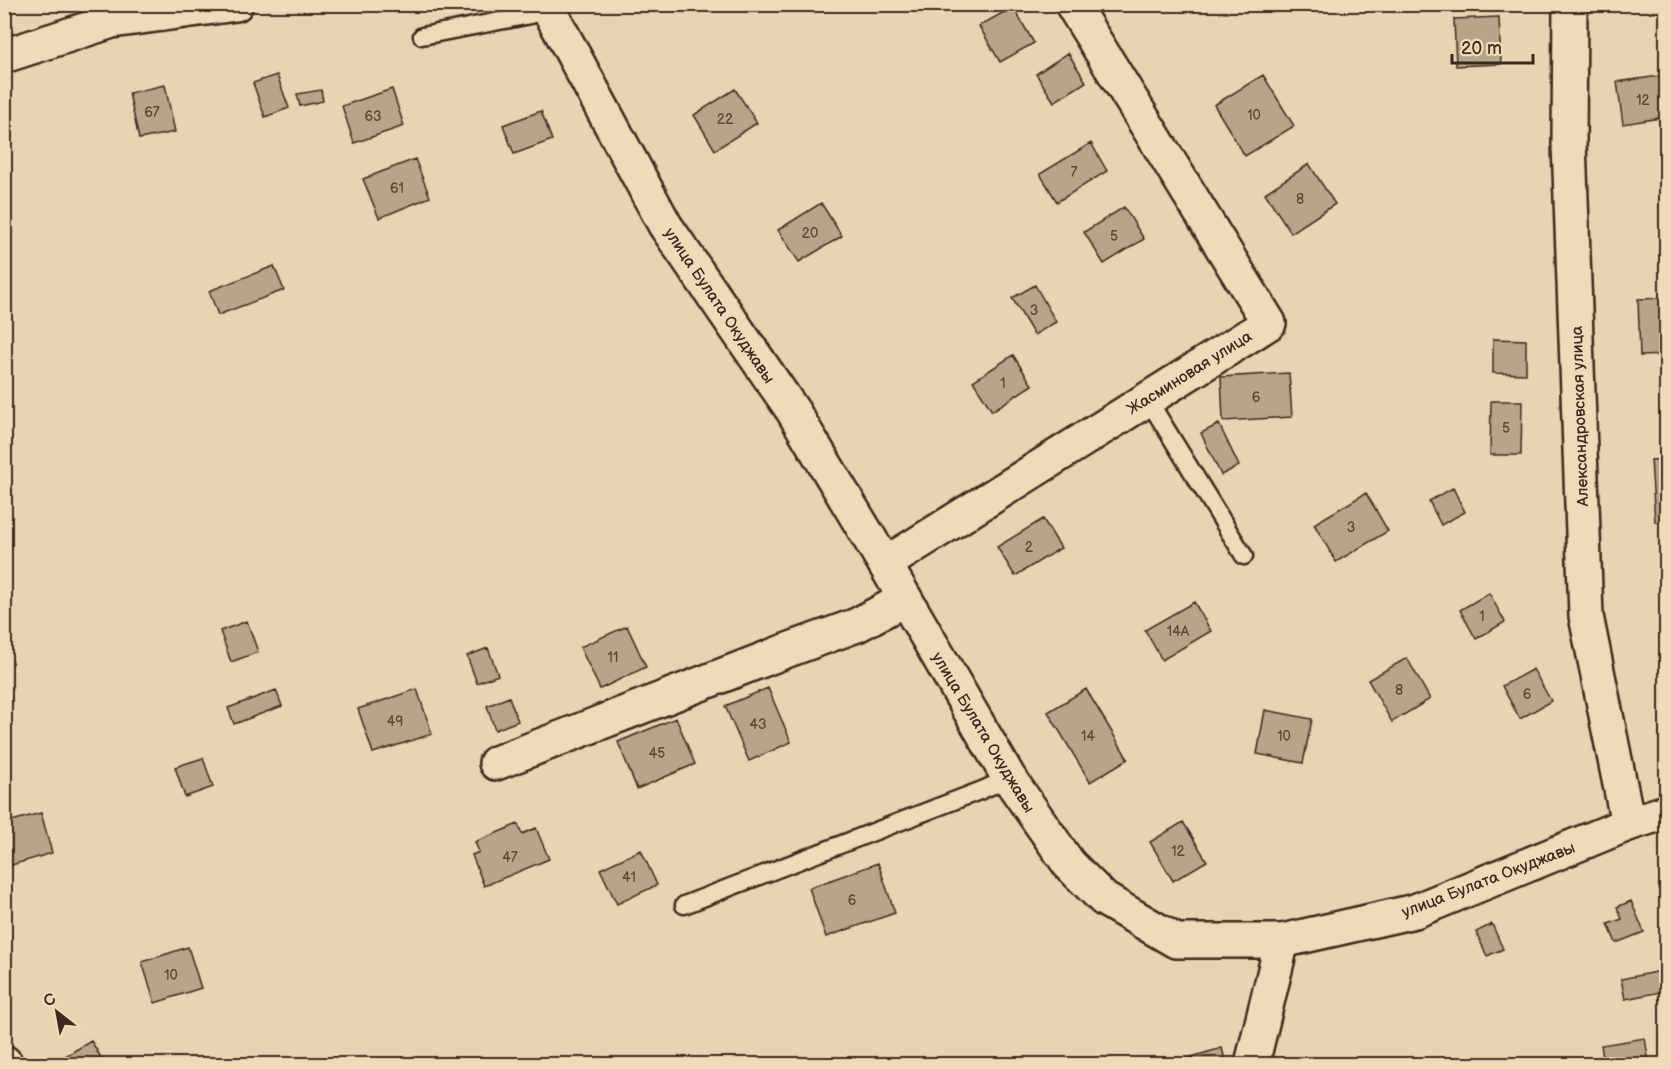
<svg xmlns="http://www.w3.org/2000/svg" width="1671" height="1069" viewBox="0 0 1671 1069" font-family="'Balsamiq Sans',sans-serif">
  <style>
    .building { fill: #b7a489; stroke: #3b2a1e; stroke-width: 1.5 }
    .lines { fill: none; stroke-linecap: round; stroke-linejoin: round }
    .lane-casing { stroke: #3b2a1e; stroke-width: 21 }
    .street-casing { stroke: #3b2a1e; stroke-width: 38 }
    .secondary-casing { stroke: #3b2a1e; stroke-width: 38 }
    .lane { stroke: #efdab9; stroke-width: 16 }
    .street { stroke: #efdab9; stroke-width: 33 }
    .secondary { stroke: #efdab9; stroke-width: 33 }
    .labels { text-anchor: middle; stroke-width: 4.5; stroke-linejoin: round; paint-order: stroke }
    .number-label { font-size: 14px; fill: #5a4839 }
    .street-label { font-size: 16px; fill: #3b2a1e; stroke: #efdab9 }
  </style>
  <rect width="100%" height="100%" fill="#e8d3b3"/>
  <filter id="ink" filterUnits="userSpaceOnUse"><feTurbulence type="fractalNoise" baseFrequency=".0167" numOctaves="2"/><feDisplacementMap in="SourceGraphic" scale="12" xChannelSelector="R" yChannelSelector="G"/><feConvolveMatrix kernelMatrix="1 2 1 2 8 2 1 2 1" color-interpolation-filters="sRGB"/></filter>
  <g filter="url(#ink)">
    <path class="building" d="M1013,7l21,36 -34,19 -21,-36z
      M1499,17l2,47 -45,2 -2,-47z
      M1068,53l18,29 -32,20 -18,-28z
      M277,75l12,33 -24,9 -12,-34z
      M1263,75l31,51 -49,30 -31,-51z
      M1666,75v42l-43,7 -6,-42z
      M165,85l10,47 -36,7 -10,-46z
      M392,89l12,37 -50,17 -12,-37z
      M735,89l22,34 -42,27 -21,-35z
      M321,90l2,11 -23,5 -3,-12z
      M541,111l11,29 -38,14 -11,-29z
      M1091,143l16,28 -50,31 -17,-28z
      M415,159l15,38 -51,21 -16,-39z
      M1309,164l26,40 -44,29 -26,-40z
      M821,203l21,33 -43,26 -21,-32z
      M1124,207l20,32 -40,25 -20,-32z
      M274,266l10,24 -66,25 -9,-24z
      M1035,285l21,37 -22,13 -22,-37z
      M1666,298v57l-26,1 -2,-57z
      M1493,339l33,1v34l-33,-1z
      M1013,355l19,30 -40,26 -19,-30z
      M1289,373l3,44 -69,4 -2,-44z
      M1491,401h31l-1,54h-31z
      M1219,424l20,42 -18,9 -20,-42z
      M1666,459v63h-11l-4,-62z
      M1453,488l12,24 -24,13 -12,-24z
      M1366,493l22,38 -52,31 -22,-38z
      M1043,519l18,29 -46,28 -18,-29z
      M1489,593l16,29 -29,17 -16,-29z
      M1194,602l17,29 -49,29 -17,-30z
      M247,621l11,31 -27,10 -11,-31z
      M627,626l19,41 -46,22 -20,-42z
      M488,648l10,27 -21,8 -10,-27z
      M1407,658l23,41 -38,23 -24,-42z
      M1533,669l18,32 -31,18 -18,-33z
      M768,688l23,54 -42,19 -24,-55z
      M417,689l15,45 -59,19 -15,-44z
      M1086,689l42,70 -38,23 -42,-70z
      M276,690l6,16 -48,18 -6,-16z
      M509,697l9,24 -23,9 -8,-24z
      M1265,710l47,9 -9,44 -46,-9z
      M676,718l19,46 -58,25 -19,-47z
      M203,758l10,29 -28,10 -10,-30z
      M41,813l11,40 -47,14 -1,-44z
      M1183,822l24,39 -34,20 -23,-39z
      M518,824l4,10 14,-6 13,31 -65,27 -12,-31 7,-3 -4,-10z
      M641,850l16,35 -40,19 -17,-35z
      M878,863l17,50 -69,24 -17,-49z
      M1631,901l13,31 -28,11 -8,-19 14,-5 -5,-12z
      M1492,924l11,25 -16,7 -11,-24z
      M188,947l13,41 -46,15 -13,-41z
      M1666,970v21l-41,8 -4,-20z
      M1645,1038l4,26h-45l-3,-19z
      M91,1041l14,23h-39l-4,-6z
      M1222,1048l4,16h-33l-2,-7z"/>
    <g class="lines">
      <defs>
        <path id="lane" d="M422,36l129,-25
          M1147,398l97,158
          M684,905l298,-115 27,-12"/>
        <path id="street" d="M1570,4l-1,139 17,473 42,208
          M4,56l108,-35 124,-17
          M885,564l384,-241 -197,-319
          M496,763l292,-113 69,-25 48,-26
          M4,1062l2,2
          M1252,1064l30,-123"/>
        <path id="secondary" d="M546,4l119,221 128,186 92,153 124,214 60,86 35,35 72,42h106l133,-30 213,-87 38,-12"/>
      </defs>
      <use href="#lane" class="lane-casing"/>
      <use href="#street" class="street-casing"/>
      <use href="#secondary" class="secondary-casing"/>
      <use href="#lane" class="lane"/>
      <use href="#street" class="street"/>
      <use href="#secondary" class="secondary"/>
    </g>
  </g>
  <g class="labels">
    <g class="number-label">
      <text x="1643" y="105">12</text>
      <text x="152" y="117">67</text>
      <text x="1254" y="120">10</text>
      <text x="373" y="121">63</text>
      <text x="725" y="124">22</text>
      <text x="1074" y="177">7</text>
      <text x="397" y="193">61</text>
      <text x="1300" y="204">8</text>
      <text x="810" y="238">20</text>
      <text x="1114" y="241">5</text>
      <text x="1034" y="315">3</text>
      <text x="1003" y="388">1</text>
      <text x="1256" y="402">6</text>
      <text x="1506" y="433">5</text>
      <text x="1351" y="532">3</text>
      <text x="1029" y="552">2</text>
      <text x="1482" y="621">1</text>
      <text x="1178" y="636">14А</text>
      <text x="613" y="662">11</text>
      <text x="1399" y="695">8</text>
      <text x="1527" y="699">6</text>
      <text x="395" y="726">49</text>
      <text x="758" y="729">43</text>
      <text x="1088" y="741">14</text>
      <text x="1284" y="741">10</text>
      <text x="657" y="758">45</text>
      <text x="1178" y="856">12</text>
      <text x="510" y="862">47</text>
      <text x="629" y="882">41</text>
      <text x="852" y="905">6</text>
      <text x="171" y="980">10</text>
    </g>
    <g class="street-label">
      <text transform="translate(720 305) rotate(56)" y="6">улица Булата Окуджавы</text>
      <text transform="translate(1189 372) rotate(-32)" y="6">Жасминовая улица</text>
      <text transform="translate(1579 416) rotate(-92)" y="6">Александровская улица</text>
      <text transform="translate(984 732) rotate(59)" y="6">улица Булата Окуджавы</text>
      <text transform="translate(1488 879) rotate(-21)" y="6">улица Булата Окуджавы</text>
    </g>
  </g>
  <rect width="1671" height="1069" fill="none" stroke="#efdab9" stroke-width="24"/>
  <rect x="12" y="12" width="1647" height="1045" fill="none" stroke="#3b2a1e" stroke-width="2" filter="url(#ink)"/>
  <g transform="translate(57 1012) rotate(329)" stroke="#efdab9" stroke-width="4.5" paint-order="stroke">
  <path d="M0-4.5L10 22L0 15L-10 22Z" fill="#3b2a1e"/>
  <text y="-9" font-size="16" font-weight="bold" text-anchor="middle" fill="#3b2a1e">С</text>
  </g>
  <path d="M1452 54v9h81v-9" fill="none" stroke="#3b2a1e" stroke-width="3"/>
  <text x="1461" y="54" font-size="18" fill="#3b2a1e" stroke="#efdab9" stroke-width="4.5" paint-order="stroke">20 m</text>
</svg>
